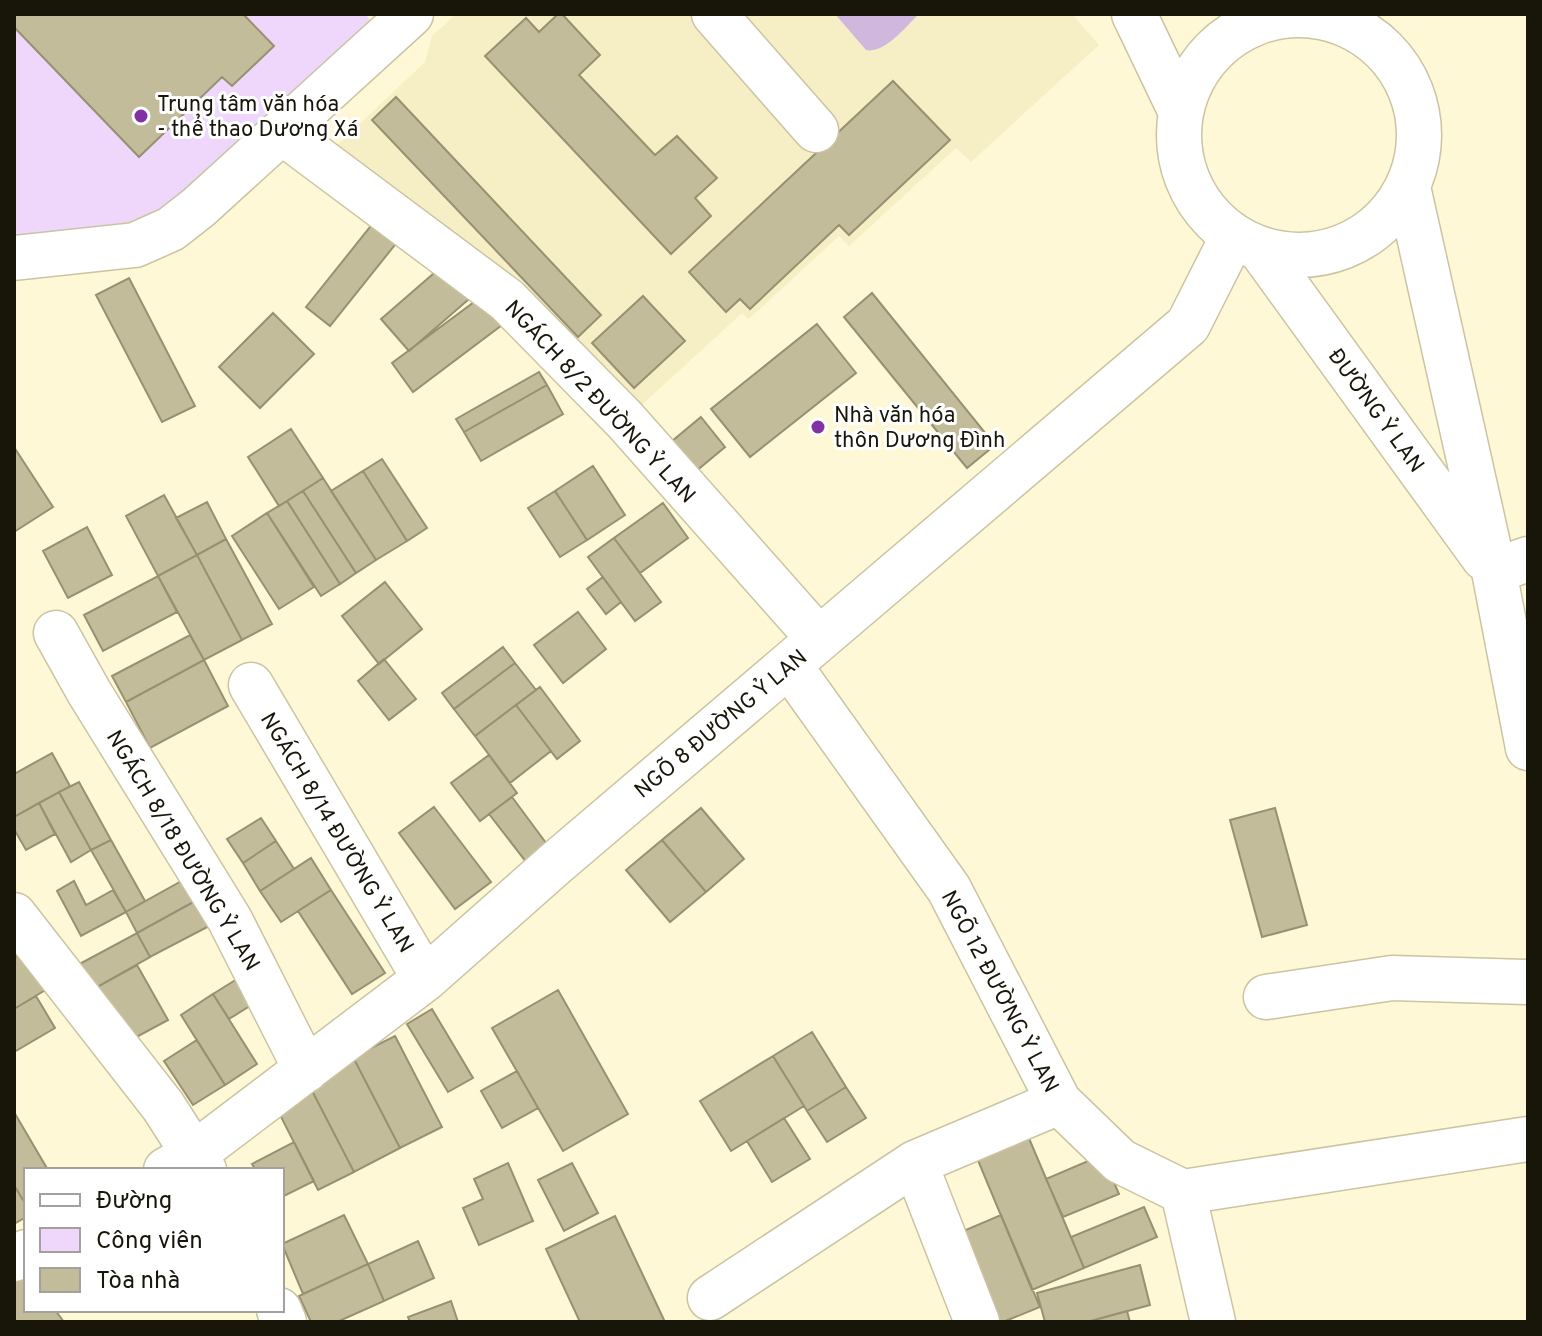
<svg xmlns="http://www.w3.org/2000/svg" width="1542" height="1336" viewBox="0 0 1542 1336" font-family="Overpass,sans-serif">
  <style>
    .built { fill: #f6eec4 }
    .green { fill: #eed7fb }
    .water { fill: #d0b7dd }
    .building { fill: #c2bc9b; stroke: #979071; stroke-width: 2 }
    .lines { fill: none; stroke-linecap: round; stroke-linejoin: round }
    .minor-casing { stroke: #cbc4a3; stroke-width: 47 }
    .major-casing { stroke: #cbc4a3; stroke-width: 47 }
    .minor { stroke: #fff; stroke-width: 44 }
    .major { stroke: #fff; stroke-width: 44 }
    .poi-dot { fill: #8031a2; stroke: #fff; stroke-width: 3 }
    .labels { text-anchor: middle; stroke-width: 6; stroke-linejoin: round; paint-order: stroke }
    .poi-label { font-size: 22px; fill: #181509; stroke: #fff; text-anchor: start }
    .street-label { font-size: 22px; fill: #181509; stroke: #fff }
  </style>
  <rect width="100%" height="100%" fill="#fff8d6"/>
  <path class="built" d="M456,14h616l27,31 -128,117 -15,-14 -107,98 -10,-10 -90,83 -7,-6 -108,99 -302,-262 93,-88 7,-26z"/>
  <path class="green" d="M14,14h351l5,6 -205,193 -43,11 -108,11z"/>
  <path class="water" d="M835,14h84c-13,12 -34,40 -53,36z"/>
  <path class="building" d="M14,14h229l31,32 -42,40 -10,-9 -83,80 -125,-130z
    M558,14h4l38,41 -21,20 76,80 22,-19 40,42 -22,20 16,18 -40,38 -186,-198 41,-38 13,14z
    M893,81l57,59 -101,95 -10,-10 -89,84 -10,-10 -14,13 -37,-40z
    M396,97l205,218 -23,22 -206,-217z
    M378,217l24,19 -72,90 -24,-19z
    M448,261l28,32 -67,58 -28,-32z
    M129,278l66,128 -33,16 -66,-127z
    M872,293l123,152 -28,23 -123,-151z
    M485,294l21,28 -93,70 -21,-29z
    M643,296l42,45 -51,47 -42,-45z
    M273,313l41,41 -54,54 -41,-41z
    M817,324l39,49 -106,84 -39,-48z
    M539,372l8,13 -83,47 -8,-13z
    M547,385l16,29 -82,47 -17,-29z
    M701,417l24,30 -30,25 -24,-30z
    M291,429l32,49 -44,28 -31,-49z
    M14,447l39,60 -39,25z
    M382,459l45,69 -20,13 -44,-70z
    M593,466l32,49 -38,25 -32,-49z
    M363,471l44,70 -31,19 -45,-69z
    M323,478l53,82 -20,13 -53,-82z
    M303,491l53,82 -16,11 -53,-83z
    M555,491l32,49 -27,17 -32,-49z
    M164,495l33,60 -39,21 -32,-60z
    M287,501l53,83 -19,12 -54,-83z
    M207,502l19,37 -29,16 -21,-37z
    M663,503l25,35 -48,35 -26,-35z
    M267,513l47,74 -35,22 -47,-73z
    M87,527l25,48 -44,23 -25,-47z
    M614,538l47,64 -26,19 -47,-64z
    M226,539l46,85 -30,16 -45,-85z
    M197,555l45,85 -38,20 -46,-84z
    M158,576l19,36 -74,39 -19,-36z
    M603,577l18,25 -15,12 -19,-25z
    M385,582l37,47 -43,35 -37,-48z
    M578,612l28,37 -43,34 -29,-38z
    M190,635l14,25 -78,42 -14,-26z
    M503,647l12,16 -61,46 -12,-16z
    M384,659l32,40 -27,21 -31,-39z
    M204,660l24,46 -78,42 -24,-46z
    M515,663l21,27 -61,46 -21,-27z
    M540,687l40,54 -23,18 -41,-54z
    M516,705l35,46 -41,32 -35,-47z
    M52,753l18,33 -56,31v-43z
    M489,755l28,38 -37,28 -29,-38z
    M79,782l32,58 -20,10 -32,-58z
    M59,792l32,58 -20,12 -32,-59z
    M512,797l37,50 -22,16 -38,-49z
    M39,803l16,31 -29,16 -12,-21v-12z
    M434,807l57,75 -36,27 -56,-76z
    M701,808l43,51 -38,33 -44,-52z
    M1275,808l32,117 -45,12 -32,-117z
    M261,818l15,23 -33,22 -16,-24z
    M111,840l34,61 -19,11 -35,-62z
    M662,840l44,52 -36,30 -44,-52z
    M276,841l18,28 -34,22 -17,-28z
    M311,858l20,32 -50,32 -21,-31z
    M185,879l12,21 -60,33 -11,-21z
    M74,881l12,24 27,-15 13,22 -45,24 -24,-45z
    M331,890l54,83 -33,21 -54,-83z
    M197,900l14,25 -61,32 -13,-24z
    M137,933l13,24 -62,35 -14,-25z
    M30,948l22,38 -38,23v-51z
    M137,965l31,55 -50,27 -30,-55z
    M245,974l16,25 -32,20 -16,-25z
    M558,990l70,124 -65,37 -71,-123z
    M213,994l44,70 -32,21 -44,-70z
    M36,996l19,32 -41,24v-43z
    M432,1009l41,69 -25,14 -41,-68z
    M812,1032l34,55 -39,24 -34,-55z
    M395,1036l47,91 -42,21 -47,-91z
    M197,1040l28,45 -32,20 -29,-44z
    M773,1056l31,50 -73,45 -31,-50z
    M353,1057l47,91 -46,24 -47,-91z
    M517,1071l21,37 -36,20 -21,-37z
    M307,1081l47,91 -36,18 -46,-91z
    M846,1087l20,31 -39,24 -20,-31z
    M14,1112l34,58h-22v35l-12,-20z
    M784,1118l26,41 -38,23 -25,-41z
    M1028,1136l56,132 -52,22 -55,-132z
    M294,1142l20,39 -32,16v-27h-26l-4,-6z
    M1102,1155l17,39 -56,23 -17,-38z
    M508,1163l25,58 -54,24 -16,-37 20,-9 -9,-20z
    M572,1163l26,50 -34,18 -26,-51z
    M14,1185l12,20v12l-12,7z
    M1144,1207l13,30 -73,31 -13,-31z
    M344,1215l24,49 -65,30 -21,-50z
    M1001,1215l39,92 -37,15h-13l-36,-87z
    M615,1216l50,106h-85l-34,-73z
    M418,1241l16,37 -50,23 -16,-37z
    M368,1264l16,37 -47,21h-26l-12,-26z
    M1140,1265l10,40 -63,17h-42l-8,-29z
    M14,1267l12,2v41h29l9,12h-50z
    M451,1301l7,21h-48l-2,-5z
    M1127,1311l3,11h-43z"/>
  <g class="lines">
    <defs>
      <path id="minor" d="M714,14l102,116
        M282,132l225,168 118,120 194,219
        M14,258l121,-13 36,-16 28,-22 212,-193
        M1494,571l34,-12
        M56,633l33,59 141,228 76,150
        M789,665l160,224 110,213 61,59 63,31 345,-53
        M251,685l174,294
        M14,915l149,191 41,64
        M1266,997l126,-19 136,4
        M166,1170l28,-16 231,-175 130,-115 633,-539 45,-89
        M1183,1192l30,130
        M14,1259l12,-7
        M710,1298l205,-135
        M279,1310l5,12
        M977,1322l-62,-159 144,-61"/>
      <path id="major" d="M1134,14l46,96
        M1179 135a120 120 0 1 1 240 0a120 120 0 1 1-240 0Z
        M1408,187l86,384 34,177
        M1260,249l224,309"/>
    </defs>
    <use href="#minor" class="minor-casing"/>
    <use href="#major" class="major-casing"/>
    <use href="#minor" class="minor"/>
    <use href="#major" class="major"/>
  </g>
  <g class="poi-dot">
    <circle cx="141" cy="116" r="8"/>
    <circle cx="818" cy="427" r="8"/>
  </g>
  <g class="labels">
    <g class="poi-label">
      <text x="157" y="111">Trung tâm văn hóa<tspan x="157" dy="25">- thể thao Dương Xá</tspan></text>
      <text x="834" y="422">Nhà văn hóa<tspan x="834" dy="25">thôn Dương Đình</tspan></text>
    </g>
    <g class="street-label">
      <text transform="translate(601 401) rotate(47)" y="8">NGÁCH 8/2 ĐƯỜNG Ỷ LAN</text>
      <text transform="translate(1377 410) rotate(54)" y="8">ĐƯỜNG Ỷ LAN</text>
      <text transform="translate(720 723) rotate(-40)" y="8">NGÕ 8 ĐƯỜNG Ỷ LAN</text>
      <text transform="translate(338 832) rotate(59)" y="8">NGÁCH 8/14 ĐƯỜNG Ỷ LAN</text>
      <text transform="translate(184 850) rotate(59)" y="8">NGÁCH 8/18 ĐƯỜNG Ỷ LAN</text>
      <text transform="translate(1001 991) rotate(62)" y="8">NGÕ 12 ĐƯỜNG Ỷ LAN</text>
    </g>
  </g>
  <rect width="1542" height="1336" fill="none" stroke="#181509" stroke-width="32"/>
  <rect x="24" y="1168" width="260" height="144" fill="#ffffff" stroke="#a3a19d" stroke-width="2"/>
  <rect x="40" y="1194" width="40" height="12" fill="#ffffff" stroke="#a3a19d" stroke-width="2"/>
  <text x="96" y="1208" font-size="24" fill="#181509">Đường</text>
  <rect x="40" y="1228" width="40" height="24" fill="#eed7fb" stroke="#a3a19d" stroke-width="2"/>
  <text x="96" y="1248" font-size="24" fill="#181509">Công viên</text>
  <rect x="40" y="1268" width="40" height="24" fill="#c2bc9b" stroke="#a3a19d" stroke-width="2"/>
  <text x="96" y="1288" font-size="24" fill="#181509">Tòa nhà</text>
</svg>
